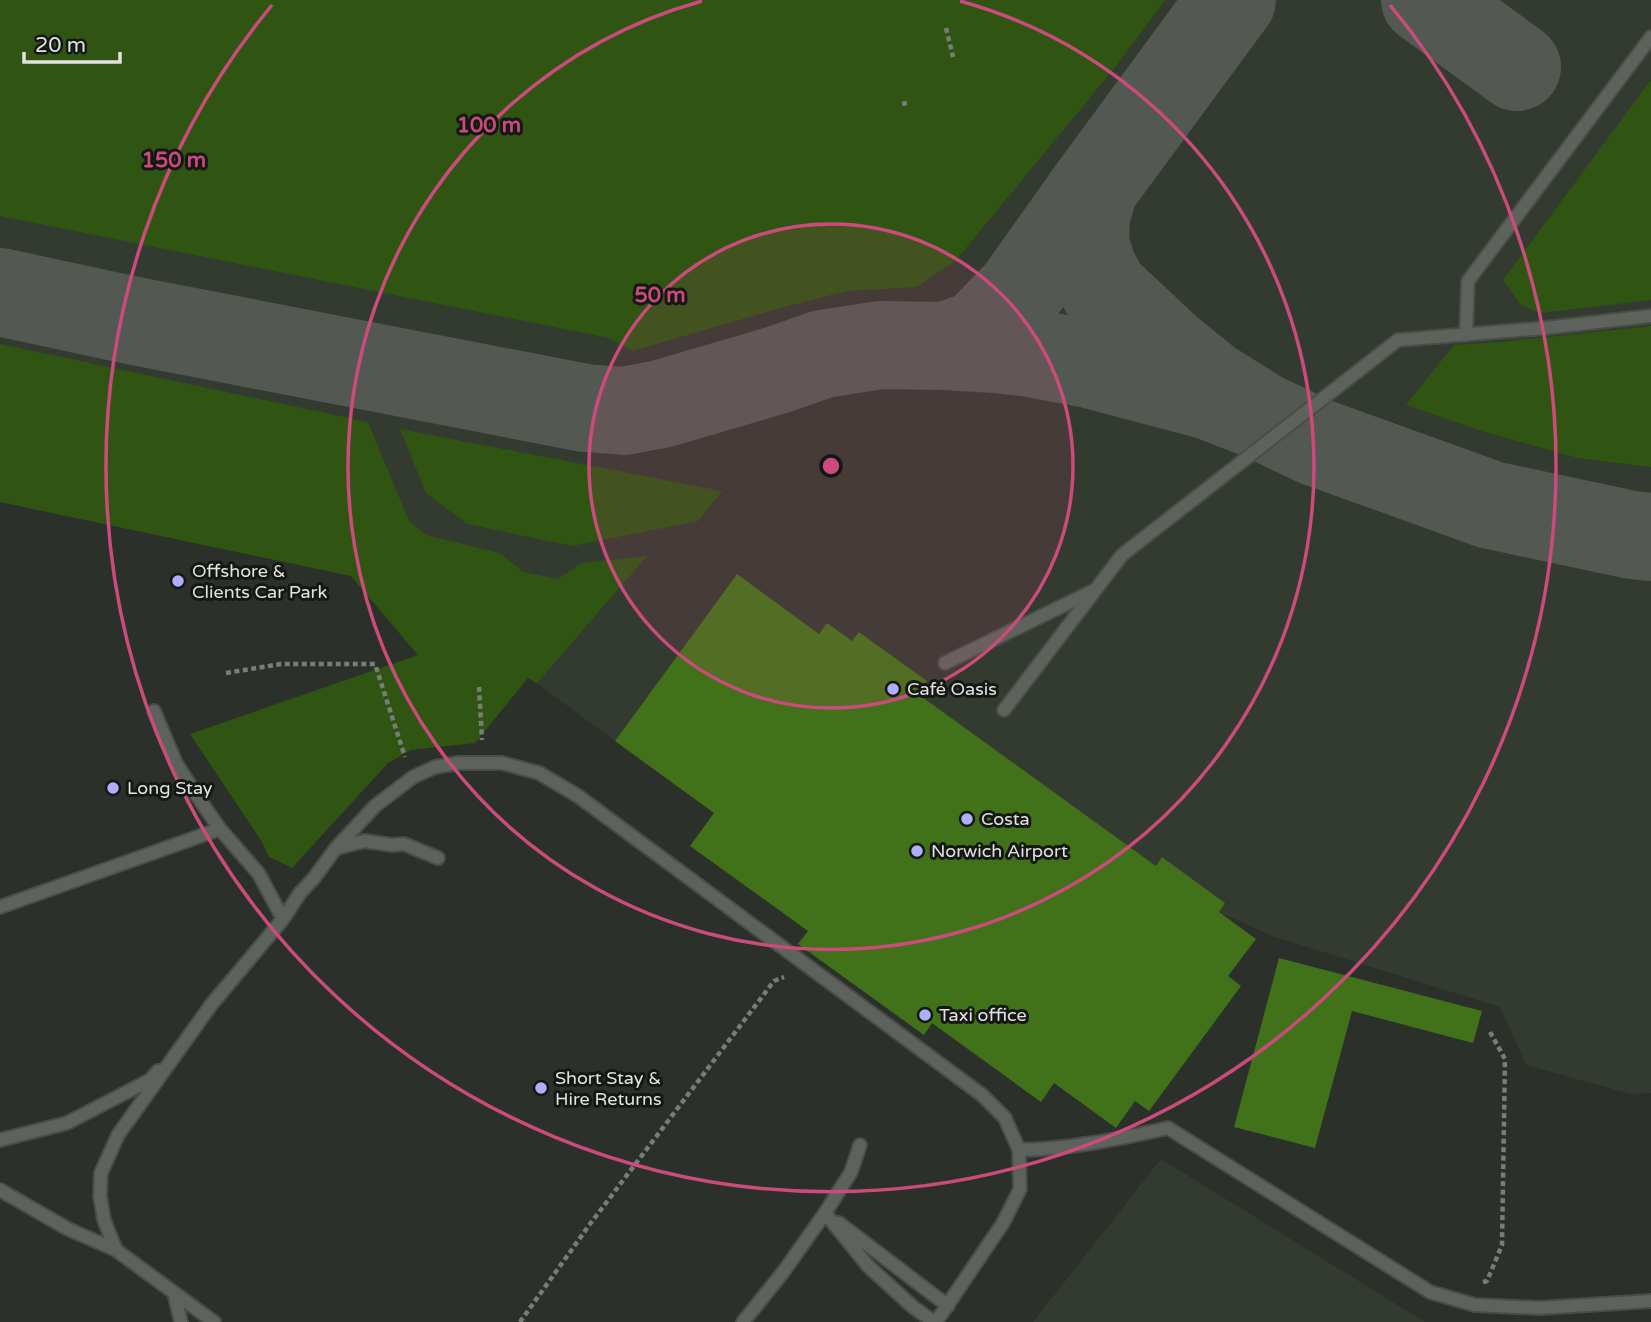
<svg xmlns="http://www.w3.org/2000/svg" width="1651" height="1322" viewBox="0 0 1651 1322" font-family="'Varela Round',sans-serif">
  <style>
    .built { fill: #333a2f }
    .green { fill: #305513 }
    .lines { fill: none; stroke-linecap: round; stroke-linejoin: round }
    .taxiway { stroke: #545853; stroke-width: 88 }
    .building { fill: #417219 }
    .lane-casing { stroke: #494d47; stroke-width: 16 }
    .path { stroke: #797d78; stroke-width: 4.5; stroke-dasharray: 5 3.5; stroke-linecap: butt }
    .lane { stroke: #5e625c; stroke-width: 12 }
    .ring { fill: none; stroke: #ca4b7c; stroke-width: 3.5 }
    .poi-dot { fill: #afaefa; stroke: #151714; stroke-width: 2.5 }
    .labels { text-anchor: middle; stroke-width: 6; stroke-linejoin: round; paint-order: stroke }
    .poi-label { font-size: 18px; fill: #e0e3df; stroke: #151714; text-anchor: start }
    .centre { fill: #ca4b7c; stroke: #151714; stroke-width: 3.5 }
    .ring-label { font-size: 21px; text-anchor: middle; font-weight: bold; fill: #ca4b7c; stroke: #151714; stroke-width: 6; stroke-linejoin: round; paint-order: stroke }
  </style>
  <rect width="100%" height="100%" fill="#2c302a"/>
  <path class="built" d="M0,0h1651v1093l-20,1 -105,-29 -26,-58 -228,-71 -53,-24 6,-9 -63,-46 -6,9 -238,-172 9,-13 -67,-49 -8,9 -33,-7 -82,-60 -122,167 -87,-64 -110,-22 -67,-79 -351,-74z
    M1161,1159l264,163h-392z"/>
  <path class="green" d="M0,0h1165l-48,65 -161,195 -39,27 -70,4 -67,17 -148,43 -23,-13 -609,-122z
    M1651,80v220l-111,13 -19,-8 -18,-25z
    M1651,326v141l-73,-9 -93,-26 -79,-27 48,-60 47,-3z
    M0,344l368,78 41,99 17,14 74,18 23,19 35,7 23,-16 66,-7 -110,127 -9,-5 -53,65 -64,7 -23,13 -96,105 -23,-11 -7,-15 -72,-108 228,-79 -67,-79 -351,-74z
    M400,429l322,62 -24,30 -126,25 -105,-22 -41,-31z"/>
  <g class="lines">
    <path class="taxiway" d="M1425,0l92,67
      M1095,186l-9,29 -1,30 8,24 11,21 65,61 41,33 51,32 55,26 175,63 141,30 19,2
      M0,292l130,28 455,88 39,3 37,-7 116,-34 46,-16 58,-9 65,1 50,3 35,4 58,11 121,32 51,20
      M946,346l33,-12 40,-41 76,-107 137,-186"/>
  </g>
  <path class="building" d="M737,574l82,60 8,-11 25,18 7,-9 68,49 -9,13 238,172 6,-9 63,46 -6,9 37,27 -28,37 13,10 -92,125 -14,-10 -19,27 -62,-45 -13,19 -109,-79 -8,12 -126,-91 10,-13 -118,-85 24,-33 -99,-72z
    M1279,958l203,53 -9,32 -121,-32 -37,137 -81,-21z"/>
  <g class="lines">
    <defs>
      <path id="lane" d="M1466,335l2,-54 183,-244
        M945,663l148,-72
        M1004,710l118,-155 276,-215 147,-12 106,-12
        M154,711l22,52 19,30 25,36 39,45 24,45
        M337,848l28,-7 27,4 12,-1 34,14
        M0,907l220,-78
        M0,1140l67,-17 83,-43 8,-9
        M1019,1150c50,-1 100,-11 149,-22l262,164 45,13 64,3 112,-7
        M0,1190l68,39 48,21
        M825,1213l43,53 45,41 21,15
        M839,1223l109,83
        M174,1293l7,29
        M214,1322l-98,-72 -12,-30 -4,-24 1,-23 17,-38 93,-130 72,-86 17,-26 14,-15 22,-30 39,-42 38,-29 22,-10 24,-4h43l37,10 39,23 404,299 23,23 14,32 1,39 -17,34 -67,99
        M743,1322l41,-51 41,-58 26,-41 9,-27"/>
    </defs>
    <use href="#lane" class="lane-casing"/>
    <path class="path" d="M946,28l7,29
      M902,104l5,-1
      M226,673l55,-9h94l30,93
      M479,687l3,53
      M1483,1282l4,-1 15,-36 3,-186 -15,-27
      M520,1322l70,-98 184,-243 10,-4"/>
    <use href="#lane" class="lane"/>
  </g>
  <circle cx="831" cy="466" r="242" fill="#ca4b7c" fill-opacity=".12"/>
  <g class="ring">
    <circle cx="831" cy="466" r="242"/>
    <path d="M960 1A483 483 0 1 1 702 1"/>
    <path d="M1390 5A725 725 0 1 1 272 5"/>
  </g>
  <g class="poi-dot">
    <circle cx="178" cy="581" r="7"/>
    <circle cx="893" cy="689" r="7"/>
    <circle cx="113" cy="788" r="7"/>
    <circle cx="967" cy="819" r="7"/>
    <circle cx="917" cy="851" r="7"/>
    <circle cx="925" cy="1015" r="7"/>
    <circle cx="541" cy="1088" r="7"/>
  </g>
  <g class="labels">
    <g class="poi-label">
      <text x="192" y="577">Offshore &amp;<tspan x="192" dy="21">Clients Car Park</tspan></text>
      <text x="907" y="695">Café Oasis</text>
      <text x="127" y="794">Long Stay</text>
      <text x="981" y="825">Costa</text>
      <text x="931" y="857">Norwich Airport</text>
      <text x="939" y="1021">Taxi office</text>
      <text x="555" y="1084">Short Stay &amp;<tspan x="555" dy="21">Hire Returns</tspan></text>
    </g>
  </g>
  <circle cx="831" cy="466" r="10" class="centre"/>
  <g class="ring-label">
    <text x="489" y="132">100 m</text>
    <text x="174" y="167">150 m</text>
    <text x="660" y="302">50 m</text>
  </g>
  <path d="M24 52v10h96v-10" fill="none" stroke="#e0e3df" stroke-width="3.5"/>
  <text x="35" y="52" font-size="21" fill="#e0e3df" stroke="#151714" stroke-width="5" paint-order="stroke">20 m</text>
</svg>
